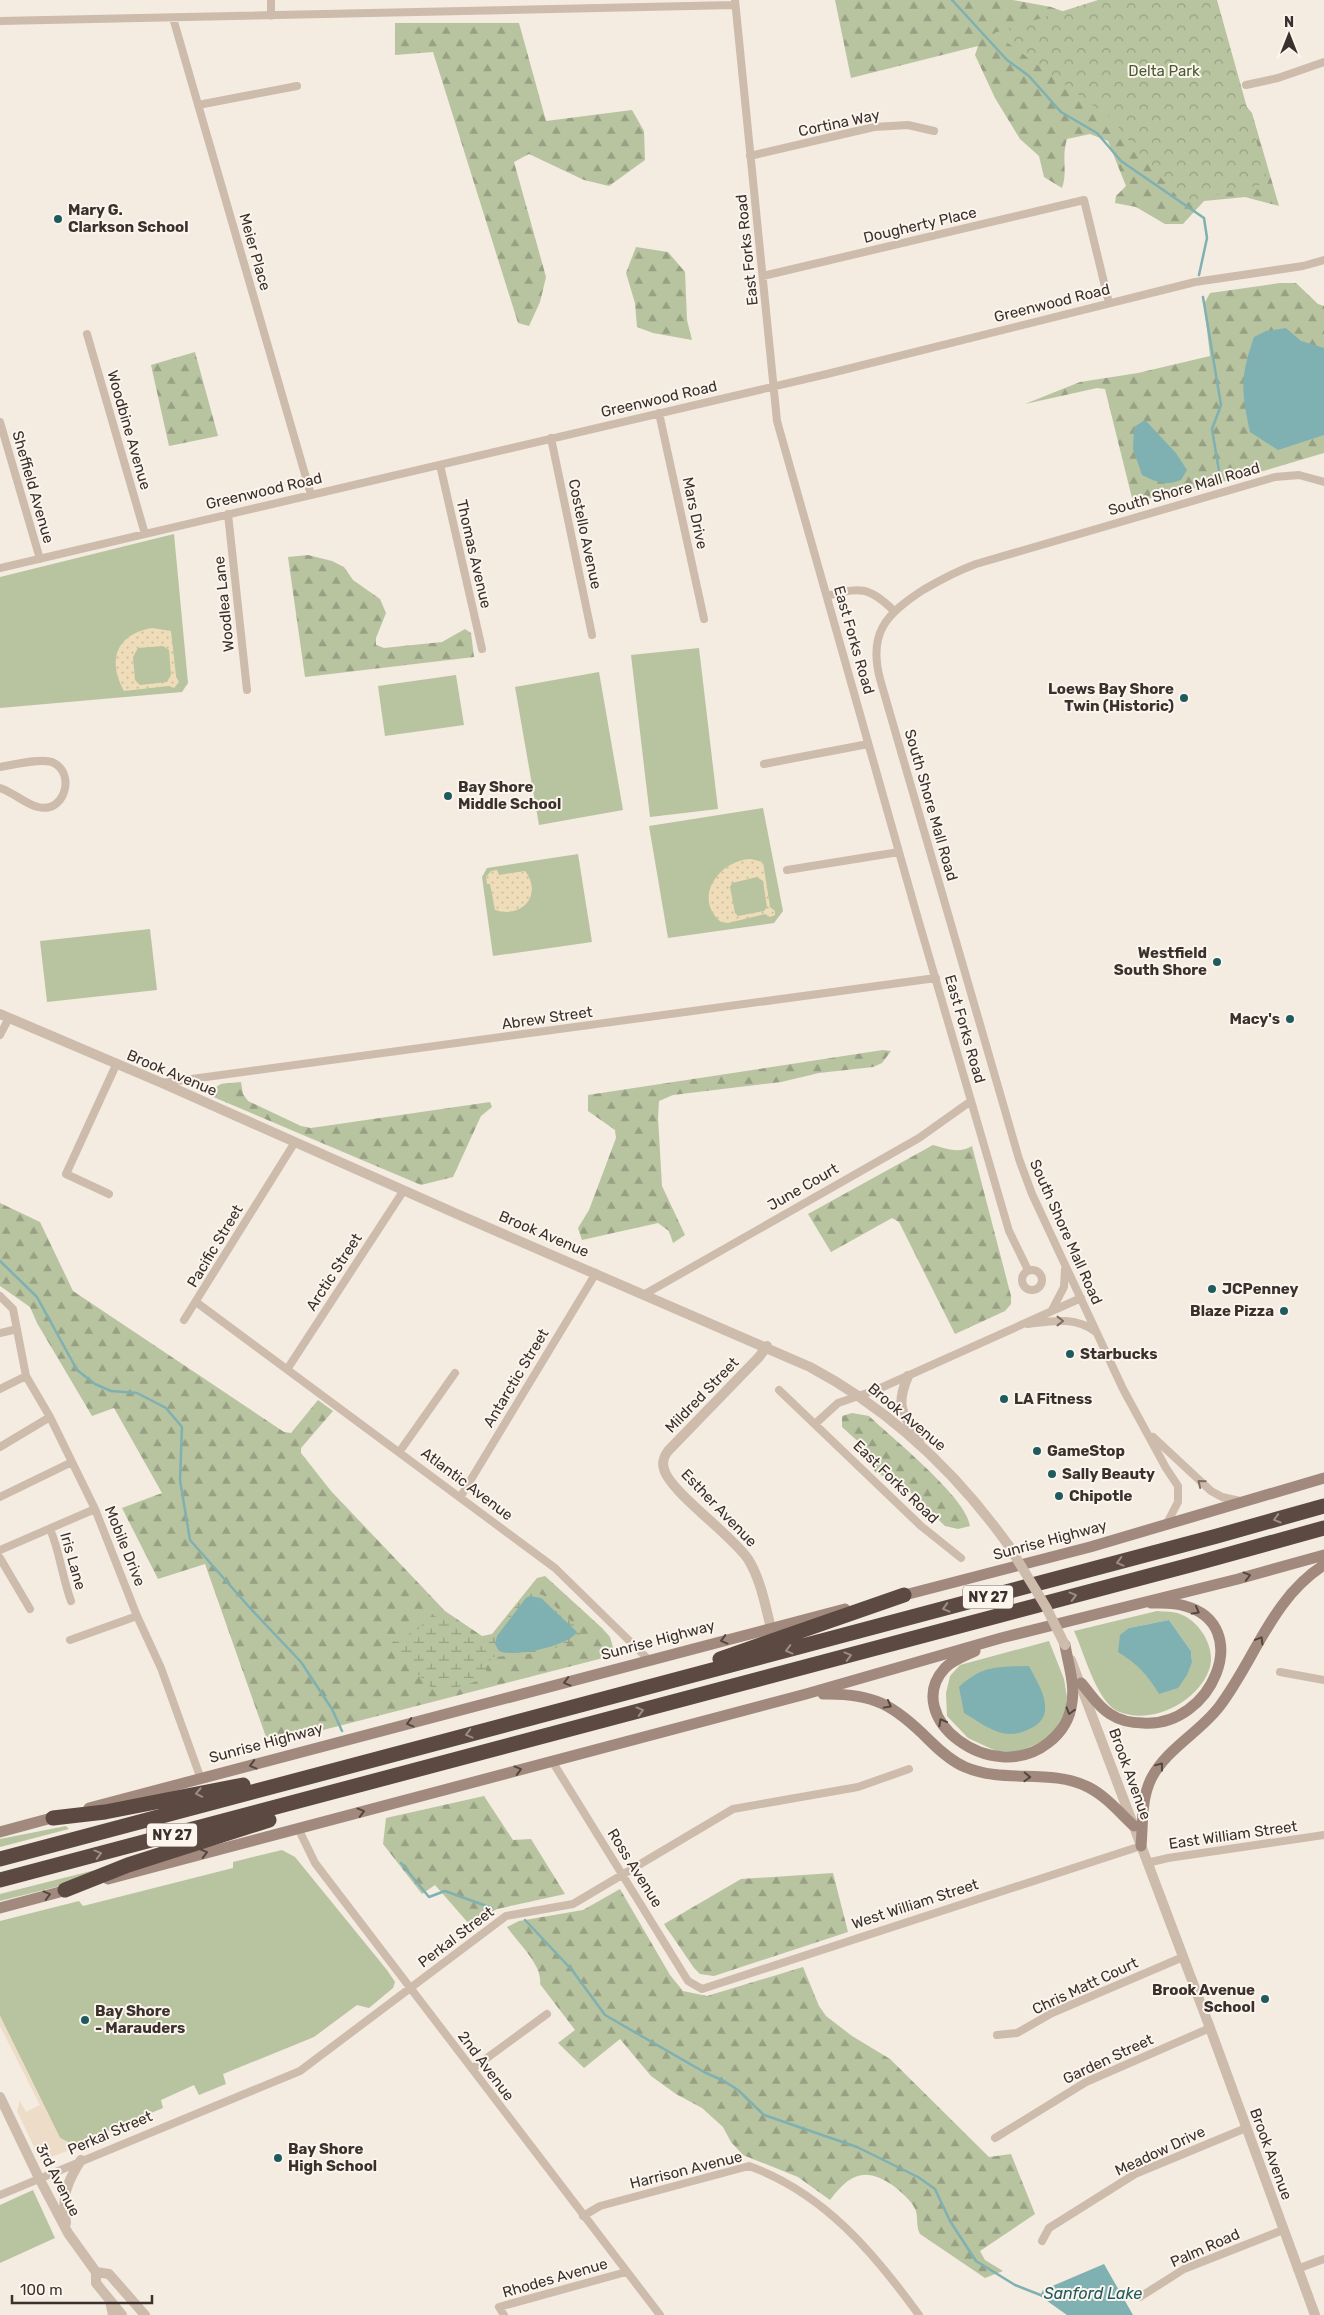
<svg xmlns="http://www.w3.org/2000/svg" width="1324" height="2315" viewBox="0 0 1324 2315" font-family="Rubik,sans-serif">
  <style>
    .green { fill: #b8c4a0; fill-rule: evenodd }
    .forest { fill: url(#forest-firs) }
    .wetland { fill: url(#wetland-marsh) }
    .sand { fill: url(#sand-dots); fill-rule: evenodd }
    .park { fill: url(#park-crowns) }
    .plaza { fill: #ecdcc8 }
    .water { fill: #7fb0b2 }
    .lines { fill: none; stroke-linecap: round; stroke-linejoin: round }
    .stream { stroke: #7fb0b2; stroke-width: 2.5 }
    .minor { stroke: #cdbbac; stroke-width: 8 }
    .tertiary { stroke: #cdbbac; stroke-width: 10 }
    .secondary { stroke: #a18a7d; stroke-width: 11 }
    .motorway { stroke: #5c4a42; stroke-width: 15 }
    .tertiary-bridge { stroke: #cdbbac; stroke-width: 10 }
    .oneway { stroke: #7d6f65 }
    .oneway2 { stroke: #9c8e87 }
    .oneway3 { stroke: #544640 }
    .poi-dot { fill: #1f5a5e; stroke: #fbf5ee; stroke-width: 2 }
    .labels { text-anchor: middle; stroke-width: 4; stroke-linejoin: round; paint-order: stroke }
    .shield { fill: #fbf5ee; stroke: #756b66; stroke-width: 1 }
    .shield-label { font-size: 14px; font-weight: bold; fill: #3b302b }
    .park-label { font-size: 15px; fill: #4a5a2e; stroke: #fbf5ee }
    .street-label { font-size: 15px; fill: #3b302b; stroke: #fbf5ee }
    .poi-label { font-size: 15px; font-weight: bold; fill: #3b302b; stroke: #fbf5ee; text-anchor: start }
    .water-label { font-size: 16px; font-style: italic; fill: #1f5a5e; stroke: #fbf5ee }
  </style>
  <defs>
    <pattern id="forest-firs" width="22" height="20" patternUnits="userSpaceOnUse" patternTransform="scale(1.25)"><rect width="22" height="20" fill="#b8c4a0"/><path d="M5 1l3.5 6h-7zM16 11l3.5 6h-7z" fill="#97a083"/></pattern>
    <pattern id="wetland-marsh" width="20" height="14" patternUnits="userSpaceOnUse" patternTransform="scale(1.25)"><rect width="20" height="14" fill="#b8c4a0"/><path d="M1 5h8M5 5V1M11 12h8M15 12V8" fill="none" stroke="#97a083"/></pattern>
    <pattern id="sand-dots" width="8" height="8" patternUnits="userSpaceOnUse" patternTransform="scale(1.25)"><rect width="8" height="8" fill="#efdcb8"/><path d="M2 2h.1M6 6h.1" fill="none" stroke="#cebd9e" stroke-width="1.8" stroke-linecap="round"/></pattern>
    <pattern id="park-crowns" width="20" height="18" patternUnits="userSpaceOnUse" patternTransform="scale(1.25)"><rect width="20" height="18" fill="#b8c4a0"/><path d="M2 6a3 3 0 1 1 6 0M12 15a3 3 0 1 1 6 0" fill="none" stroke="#97a083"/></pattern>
  </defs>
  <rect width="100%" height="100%" fill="#f4ebe1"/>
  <path class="green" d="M174,534l14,149 -6,9 -182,16v-131z
    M699,648l19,161 -68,8 -19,-162z
    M599,672l24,138 -84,15 -24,-138z
    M456,675l8,50 -79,11 -7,-50z
    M763,808l20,103 -9,12 -106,15 -19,-112z
    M578,854l14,88 -99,14 -11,-79 5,-9z
    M150,929l7,61 -110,12 -7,-61z
    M1157,1611c7,1 16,0 23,3 20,7 37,35 29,56 -12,33 -59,56 -92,41 -21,-11 -33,-59 -43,-80zM1169,1620l22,31 1,11 -41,18 -16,-18 -17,-11 11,-23z
    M1049,1641l15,38 3,18 -2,15 -14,25 -32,15 -23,-1 -28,-13 -21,-22 -1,-23 4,-17 10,-11z
    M66,1826l3,3 -69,18v-8z
    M282,1850l13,7 92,113 8,12 -2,6 -24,20 -12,-3 -43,32 -91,37 3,10 -27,11 -5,-10 -33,15 2,8 -89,37 -14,-7 -60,-122v-95l79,-20 4,5 150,-38v-6z
    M99,1869l-35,16 -64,16v-7z
    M33,2190l22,48 -55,25v-58z"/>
  <path class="forest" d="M835,0h178l38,7 33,12 150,73 18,21 27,93 -34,-9 -41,4 -21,23h-18l-29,-17 -21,-4 1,-7 10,-10 -18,-45 -18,-7 -23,5c-6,19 1,32 -5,49l-18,-11 -5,-21 -19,-17 -25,-41 -20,-43 3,-9 -127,32z
    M395,23h124l27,98 86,-11 12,21 1,29 -36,26 -25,-6 -55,-26 -15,8 32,115 -6,25 -11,24 -11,-3 -85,-271 -38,3z
    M636,247l32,5 17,20 2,48 5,20 -39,-7 -16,-6 -2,-24 -9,-30z
    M1280,283h16l22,21 6,2v147l-81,24 -105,24 -6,-3 -27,-109 -8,-1 -72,16 55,-22 58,-9 72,-17 -6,-52 6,-11z
    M195,352l23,84 -49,10 -18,-81z
    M308,555l24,6 12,6 9,13 27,19 6,14 -10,25v7l8,3 58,-6 23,-13 6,4 3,24 -169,20 -17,-120z
    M883,1050l8,1 -9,12 -9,4 -54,6 -38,9 -108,13 -14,6 -1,17 4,68 23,49 -12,8 -4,-12 -11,-8 -76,17 -4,-12 11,-18 27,-72 -1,-8 -27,-19v-16z
    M241,1082l2,12 5,7 53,25 10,2 179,-26 2,5 -11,9 -28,61 -32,8 -210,-89 -1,-5 11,-7z
    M933,1145c14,4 26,9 39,1l39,150v8l-6,7 -50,23 -56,-112 -7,-4 -61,34 -23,-38z
    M0,1203l40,19 33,69 211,141 7,1 27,-33 15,11 -32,37v5l30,38 114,120 37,25 10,-2 45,-56 8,-2 57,52 8,9 4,14 -7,6 -319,82 -7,-2h-15l-61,-173 -47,15 -36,-71 40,-15 -48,-85 -22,8 -55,-93 -7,-16 -30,-21z
    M852,1413l17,3c23,22 98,82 101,110l-12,3 -13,-3 -40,-39 -30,-15 -12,-26 -21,-19v-11z
    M484,1796l29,44 18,-1 34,55 -68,15 -27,16 -35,-40 -13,9 -39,-50 3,-26z
    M833,1873l15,59 -134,44 -14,-2 -6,-6 -30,-44 77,-45z
    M620,1889l50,86 13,16 24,5 96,-29 16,39 7,10 26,20 38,23 99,98 22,-3 24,60 -55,37 5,9 18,11 -18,7 -65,-44c-4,-8 -2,-15 -4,-23 -3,-9 -14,-18 -21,-24 -29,-21 -45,-14 -65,13l-32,-23 -55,-22 -12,-13 -8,-15 -21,-19 -26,-14 -25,-18 -31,-37 -36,29 -26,-25 17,-13 -35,-46c3,-19 -22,-41 -33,-57l12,-6 64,-11z"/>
  <path class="wetland" d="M531,1592l12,3 40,37c-22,22 -62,23 -91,25l-6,11 1,10 -35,11 -18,2 -45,-47 29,-15 11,-12 9,-1 14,4 24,17 17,-1 32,-41z"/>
  <path class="sand" d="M152,628l19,3 5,45 3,6 -5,6 -5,-2 -45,5c-17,-30 -8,-57 28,-63zM163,646l6,4 2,25 -4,7 -27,3 -5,-5 -2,-23 5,-9z
    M751,859l12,3 7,45 5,4v4l-5,2 -5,-3 -37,9 -7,-1c-29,-24 -2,-62 30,-63zM757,877l6,4 4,26 -3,4 -26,5 -3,-3 -5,-26 2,-4z
    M497,870l2,5 26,-4c18,23 -2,48 -30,39l-5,-26h-3l-1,-7 5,-6z"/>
  <path class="park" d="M1098,0h119l51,183 -85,20 -50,-57 -20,-26 -119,-87z"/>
  <path class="plaza" d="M0,2016l60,122 17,9 -36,14 -24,-50 3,-10 6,11 14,-7 -40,-79z"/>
  <path class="water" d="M1286,328l15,13 23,7v87l-46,15 -28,-18c-9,-41 -10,-55 4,-95l12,-6z
    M1145,420l31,33 11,17 -6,10c-15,6 -25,2 -39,-5l-9,-26 1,-22z
    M530,1596l11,2 36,34c-8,14 -64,26 -78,19l-4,-7 2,-8 29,-38z
    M1169,1620l22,31 1,11 -5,13 -9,13 -19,6c-11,-19 -23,-31 -41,-42l2,-17 9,-7z
    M1029,1666c6,12 16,27 16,40 1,9 -3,15 -10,20 -29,18 -46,2 -71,-13l-5,-26c24,-22 38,-20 70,-21z
    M1104,2264l29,51h-66l-27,-19 3,-6z"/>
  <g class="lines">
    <path class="stream" d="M952,0l55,60 22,16 32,36 36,21 24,28 83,57 3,20 -8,37
      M1203,297l18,108 -9,24 9,54
      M0,1261l37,36 40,73 18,14 16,7 26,2 29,15 16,19 -2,53 10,60 60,68 51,54 31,47 10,22
      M401,1863l28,34 16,-6 47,17
      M525,1920l47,50 33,45 99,57 20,9 14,9 26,25 93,32 61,30 17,12 15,32 26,40 39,24 28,11"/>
    <path class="minor" d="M271,0v16
      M735,0l42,421 139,491 93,319 19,39
      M173,18l138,477
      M0,21l735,-16
      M1246,85l32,-7 46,-16
      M198,105l99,-19
      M750,156l124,-29 34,-2 26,6
      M763,276l321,-76 25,103
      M87,334l58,200
      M659,413l45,206
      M0,422l40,137
      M551,438l41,197
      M440,465l42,184
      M228,514l19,176
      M0,568l827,-194 368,-92 108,-16 21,-6
      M827,596c32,-10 43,-9 67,15
      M764,764l104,-20
      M0,767c12,-2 44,-10 54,-4 22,12 10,51 -16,44 -13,-3 -25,-15 -38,-19
      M787,870l112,-18
      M0,1035l9,-17
      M162,1083l774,-105
      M109,1194l-43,-20 50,-109
      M1022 1280a10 10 0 1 1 20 0a10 10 0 1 1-20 0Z
      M645,1294l274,-156 52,-37
      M0,1296l13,13 13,67 24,41 45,92 42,107 24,52 40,111
      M196,1302l359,266 94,92
      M1052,1310l12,-23 1,-18
      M184,1320l111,-178
      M1028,1324c24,-3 47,-8 68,8
      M0,1333l17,-4
      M288,1368l116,-178
      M0,1389l26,-13
      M779,1390l142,136 40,32
      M815,1424l23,-21 38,-13 205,-92
      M1153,1437l58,54 11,6 18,4
      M0,1447l50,-30
      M400,1451l55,-78
      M461,1496l135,-223
      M0,1497l72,-35
      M1166,1525l12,-23v-16l-12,-18 -43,-79 -91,-195 -13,-35 -139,-480c-12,-46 6,-65 43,-89 17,-10 34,-19 53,-26l299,-87 24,-2 25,7
      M50,1529c10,23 12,48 21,72
      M0,1550l95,-41
      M0,1558l30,51
      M70,1640l67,-24
      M1280,1672l44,8
      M552,1761l136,220 14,8 439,-143
      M298,1828l17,35 345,452
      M1147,1863l21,-5 156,-23
      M997,2035l20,-2 35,-20 131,-56
      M472,2069l75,-55
      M995,2138l91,-56 124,-54
      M0,2195l300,-124 206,-155 67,-12 160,-95 125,-22 51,-18
      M583,2216l17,-10 149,-40c75,27 125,87 170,149
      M1042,2241l7,-13 86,-54 111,-46
      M1297,2269l27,-10
      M1140,2297l44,-28 99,-39
      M109,2301l3,14
      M504,2315l-5,-8 127,-35"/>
    <path class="tertiary" d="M0,1014l162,69 295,131 353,153c81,43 146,105 199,179
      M767,1346l-8,11 -91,94c-4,5 -6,12 -4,18 5,22 68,66 84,90 13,21 17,46 23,69
      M908,1376c-13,31 -6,37 12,63
      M1071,1660l139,368 105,287
      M0,2097l39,81 29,55 28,39v11l26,32
      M66,2223c-5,-26 1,-41 15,-63
      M96,2272l13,2 36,41"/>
    <path class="secondary" d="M897,1597l193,-50 234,-69
      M975,1651c-10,5 -22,9 -30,17 -45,49 47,119 103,75 13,-10 22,-24 24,-41 3,-18 -4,-39 -7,-57
      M1081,1683c9,10 17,24 29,31 9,6 22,9 33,9 69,5 112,-98 42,-117 -11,-4 -23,-3 -34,-3
      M823,1694c51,-1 71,11 106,46 11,11 22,21 36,27 39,17 85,1 123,20 18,9 31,25 46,39
      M89,1808l756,-199
      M0,1832l59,-16
      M1141,1846c2,-21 0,-47 10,-67 15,-30 48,-46 68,-72 36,-47 52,-108 105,-142
      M108,1879l698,-185 195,-56 237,-59 86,-24
      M0,1908l71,-19"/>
    <path class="motorway" d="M720,1659l184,-64
      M53,1818l52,-6 138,-27
      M0,1859l1217,-323 107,-30
      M0,1880l1194,-316 130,-36
      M65,1890l63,-25 141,-45"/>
    <path class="tertiary-bridge" d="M1009,1546l37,61 19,38"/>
  </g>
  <defs><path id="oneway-chevron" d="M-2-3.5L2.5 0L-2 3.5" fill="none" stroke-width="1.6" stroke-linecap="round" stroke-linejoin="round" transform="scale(1.25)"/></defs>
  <g class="oneway">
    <use href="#oneway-chevron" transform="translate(1060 1321)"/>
    <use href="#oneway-chevron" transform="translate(1201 1483) rotate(-141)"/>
  </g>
  <g class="oneway2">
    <use href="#oneway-chevron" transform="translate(1277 1519) rotate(164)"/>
    <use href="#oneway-chevron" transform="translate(1120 1562) rotate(165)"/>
    <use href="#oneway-chevron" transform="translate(1073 1596) rotate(-15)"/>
    <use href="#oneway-chevron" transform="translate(946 1608) rotate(165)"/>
    <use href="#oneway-chevron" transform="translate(789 1650) rotate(165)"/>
    <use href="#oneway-chevron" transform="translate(848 1656) rotate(-15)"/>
    <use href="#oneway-chevron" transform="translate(640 1711) rotate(-15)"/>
    <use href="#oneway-chevron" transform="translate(469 1734) rotate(165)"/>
    <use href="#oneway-chevron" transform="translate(199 1793) rotate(169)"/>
    <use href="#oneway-chevron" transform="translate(98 1854) rotate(-15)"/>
  </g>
  <g class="oneway3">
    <use href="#oneway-chevron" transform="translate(1247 1576) rotate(-15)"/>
    <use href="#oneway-chevron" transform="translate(1196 1611) rotate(29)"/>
    <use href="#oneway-chevron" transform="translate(724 1640) rotate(165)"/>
    <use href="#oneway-chevron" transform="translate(1260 1640) rotate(-59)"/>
    <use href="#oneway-chevron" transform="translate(567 1682) rotate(165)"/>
    <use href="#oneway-chevron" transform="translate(888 1705) rotate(29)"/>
    <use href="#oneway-chevron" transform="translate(1070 1711) rotate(106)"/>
    <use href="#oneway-chevron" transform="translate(942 1722) rotate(-118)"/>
    <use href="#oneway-chevron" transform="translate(410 1723) rotate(165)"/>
    <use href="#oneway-chevron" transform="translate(253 1765) rotate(165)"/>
    <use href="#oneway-chevron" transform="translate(1160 1766) rotate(-53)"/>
    <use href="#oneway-chevron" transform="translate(518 1770) rotate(-15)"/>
    <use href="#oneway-chevron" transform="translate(1027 1777) rotate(2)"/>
    <use href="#oneway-chevron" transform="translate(361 1812) rotate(-15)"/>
    <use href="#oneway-chevron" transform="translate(204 1853) rotate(-15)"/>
    <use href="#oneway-chevron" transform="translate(47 1895) rotate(-15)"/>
  </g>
  <g class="poi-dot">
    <circle cx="58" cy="219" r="5"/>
    <circle cx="1184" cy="698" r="5"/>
    <circle cx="448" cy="796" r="5"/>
    <circle cx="1217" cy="962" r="5"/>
    <circle cx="1290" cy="1019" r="5"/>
    <circle cx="1212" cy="1289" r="5"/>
    <circle cx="1284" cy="1311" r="5"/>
    <circle cx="1070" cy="1354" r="5"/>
    <circle cx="1004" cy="1399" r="5"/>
    <circle cx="1037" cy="1451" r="5"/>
    <circle cx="1052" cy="1474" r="5"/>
    <circle cx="1059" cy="1496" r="5"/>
    <circle cx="1265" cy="1999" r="5"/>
    <circle cx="85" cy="2020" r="5"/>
    <circle cx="278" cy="2158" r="5"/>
  </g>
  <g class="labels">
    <g class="shield">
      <rect x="963" y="1585.5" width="50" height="23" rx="4"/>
      <rect x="147" y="1823.5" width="50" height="23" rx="4"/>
    </g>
    <g class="shield-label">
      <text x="988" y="1602">NY 27</text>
      <text x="172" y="1840">NY 27</text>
    </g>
    <g class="park-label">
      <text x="1164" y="76">Delta Park</text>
    </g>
    <g class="street-label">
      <text transform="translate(839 123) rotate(-12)" y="5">Cortina Way</text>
      <text transform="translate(920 225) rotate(-13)" y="5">Dougherty Place</text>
      <text transform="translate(747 250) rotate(-96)" y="5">East Forks Road</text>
      <text transform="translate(255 252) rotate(74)" y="5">Meier Place</text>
      <text transform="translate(1052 303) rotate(-14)" y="5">Greenwood Road</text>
      <text transform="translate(659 399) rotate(-13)" y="5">Greenwood Road</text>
      <text transform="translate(129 430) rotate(74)" y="5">Woodbine Avenue</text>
      <text transform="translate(33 487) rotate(74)" y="5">Sheffield Avenue</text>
      <text transform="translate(1184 489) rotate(-16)" y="5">South Shore Mall Road</text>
      <text transform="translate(264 491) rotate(-13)" y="5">Greenwood Road</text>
      <text transform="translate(695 513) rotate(78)" y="5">Mars Drive</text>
      <text transform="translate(585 534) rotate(78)" y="5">Costello Avenue</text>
      <text transform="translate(474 554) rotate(77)" y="5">Thomas Avenue</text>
      <text transform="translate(224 604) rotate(-96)" y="5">Woodlea Lane</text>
      <text transform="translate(854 640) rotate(74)" y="5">East Forks Road</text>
      <text transform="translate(931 805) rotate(74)" y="5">South Shore Mall Road</text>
      <text transform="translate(547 1018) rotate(-8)" y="5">Abrew Street</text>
      <text transform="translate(965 1029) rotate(74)" y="5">East Forks Road</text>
      <text transform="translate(172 1073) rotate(23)" y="5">Brook Avenue</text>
      <text transform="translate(803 1187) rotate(-30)" y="5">June Court</text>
      <text transform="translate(1066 1232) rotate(66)" y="5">South Shore Mall Road</text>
      <text transform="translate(544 1234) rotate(23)" y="5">Brook Avenue</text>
      <text transform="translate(215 1246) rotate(-59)" y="5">Pacific Street</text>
      <text transform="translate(334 1272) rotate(-57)" y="5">Arctic Street</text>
      <text transform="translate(516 1378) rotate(-59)" y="5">Antarctic Street</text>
      <text transform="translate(702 1395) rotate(-46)" y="5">Mildred Street</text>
      <text transform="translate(907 1417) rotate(40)" y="5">Brook Avenue</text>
      <text transform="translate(896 1482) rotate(44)" y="5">East Forks Road</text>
      <text transform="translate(467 1484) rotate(37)" y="5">Atlantic Avenue</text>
      <text transform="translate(719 1508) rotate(46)" y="5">Esther Avenue</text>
      <text transform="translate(1050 1540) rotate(-15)" y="5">Sunrise Highway</text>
      <text transform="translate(125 1546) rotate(68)" y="5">Mobile Drive</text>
      <text transform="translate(73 1561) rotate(74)" y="5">Iris Lane</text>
      <text transform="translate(658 1640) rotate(-15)" y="5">Sunrise Highway</text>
      <text transform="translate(266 1743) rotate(-15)" y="5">Sunrise Highway</text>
      <text transform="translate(1130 1774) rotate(70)" y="5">Brook Avenue</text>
      <text transform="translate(1233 1835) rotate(-8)" y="5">East William Street</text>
      <text transform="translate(635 1868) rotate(58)" y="5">Ross Avenue</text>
      <text transform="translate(915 1904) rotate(-18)" y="5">West William Street</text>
      <text transform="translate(456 1937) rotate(-37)" y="5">Perkal Street</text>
      <text transform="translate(1085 1986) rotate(-25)" y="5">Chris Matt Court</text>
      <text transform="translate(1108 2059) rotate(-25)" y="5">Garden Street</text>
      <text transform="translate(486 2066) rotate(53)" y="5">2nd Avenue</text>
      <text transform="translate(110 2133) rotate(-23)" y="5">Perkal Street</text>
      <text transform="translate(1160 2151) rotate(-25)" y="5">Meadow Drive</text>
      <text transform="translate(1271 2154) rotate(70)" y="5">Brook Avenue</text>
      <text transform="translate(686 2170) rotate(-14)" y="5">Harrison Avenue</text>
      <text transform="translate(58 2180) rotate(63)" y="5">3rd Avenue</text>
      <text transform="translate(1205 2248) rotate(-24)" y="5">Palm Road</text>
      <text transform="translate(555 2278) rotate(-16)" y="5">Rhodes Avenue</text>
    </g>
    <g class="poi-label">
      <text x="68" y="215">Mary G.<tspan x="68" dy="17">Clarkson School</tspan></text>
      <text x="1174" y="694" text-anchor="end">Loews Bay Shore<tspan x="1174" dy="17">Twin (Historic)</tspan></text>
      <text x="458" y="792">Bay Shore<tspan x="458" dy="17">Middle School</tspan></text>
      <text x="1207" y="958" text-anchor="end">Westfield<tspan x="1207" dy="17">South Shore</tspan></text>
      <text x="1280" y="1024" text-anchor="end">Macy's</text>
      <text x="1222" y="1294">JCPenney</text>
      <text x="1274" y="1316" text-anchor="end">Blaze Pizza</text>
      <text x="1080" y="1359">Starbucks</text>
      <text x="1014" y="1404">LA Fitness</text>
      <text x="1047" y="1456">GameStop</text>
      <text x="1062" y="1479">Sally Beauty</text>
      <text x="1069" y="1501">Chipotle</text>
      <text x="1255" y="1995" text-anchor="end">Brook Avenue<tspan x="1255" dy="17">School</tspan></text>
      <text x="95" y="2016">Bay Shore<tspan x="95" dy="17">- Marauders</tspan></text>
      <text x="288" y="2154">Bay Shore<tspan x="288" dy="17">High School</tspan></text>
    </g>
    <g class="water-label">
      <text x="1093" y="2299">Sanford Lake</text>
    </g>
  </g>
  <g transform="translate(1289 35)" stroke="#fbf5ee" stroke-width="4" paint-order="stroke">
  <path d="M0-4L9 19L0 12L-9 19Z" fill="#3b302b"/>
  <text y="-8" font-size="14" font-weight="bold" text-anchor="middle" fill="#3b302b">N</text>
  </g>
  <path d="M12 2295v8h140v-8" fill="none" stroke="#3b302b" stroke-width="2.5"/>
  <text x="20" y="2295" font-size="15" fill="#3b302b" stroke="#fbf5ee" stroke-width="4" paint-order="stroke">100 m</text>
</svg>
